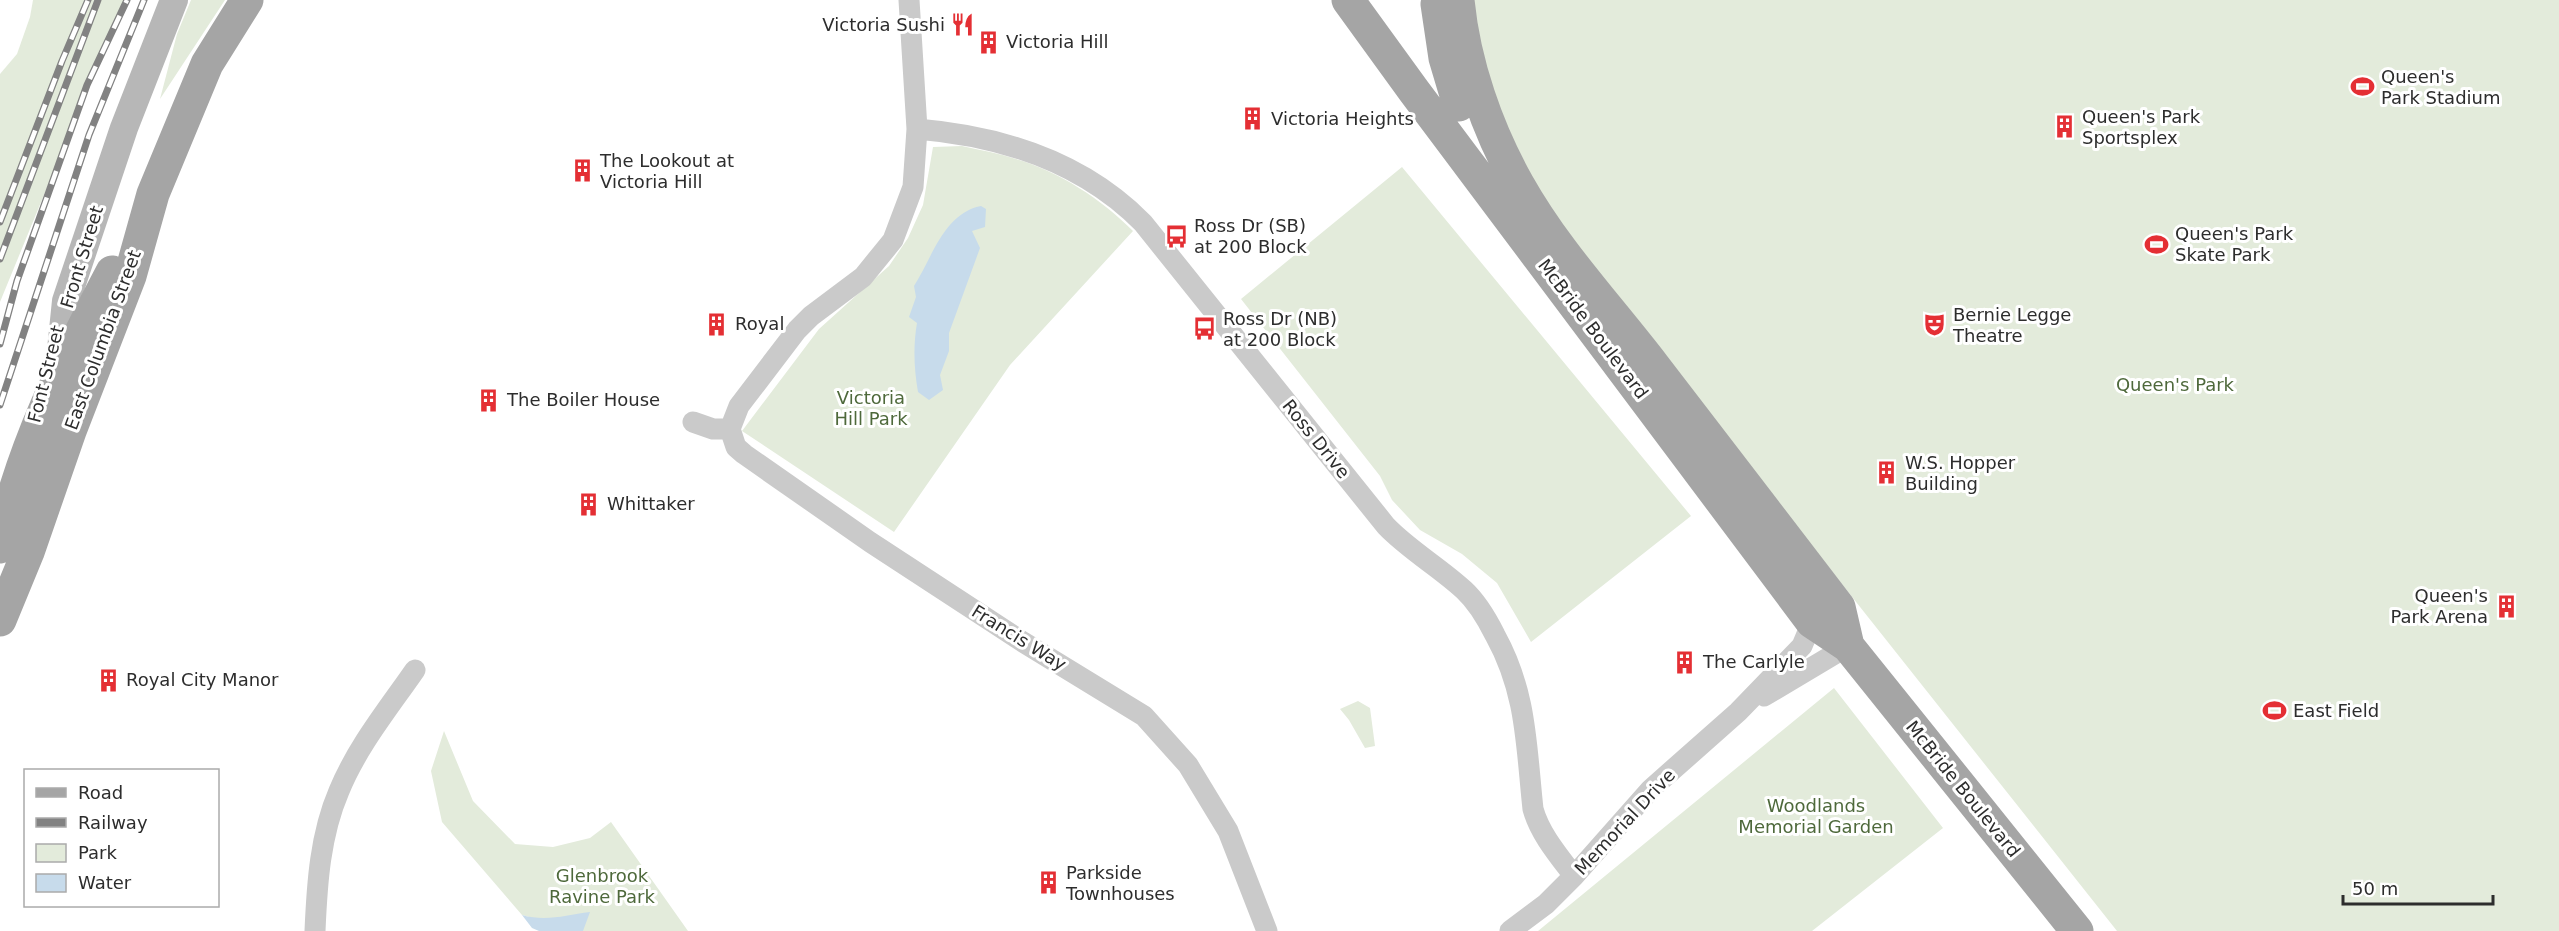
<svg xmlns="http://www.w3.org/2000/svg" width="2559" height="931" viewBox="0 0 2559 931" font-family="'DejaVu Sans',sans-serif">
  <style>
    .green { fill: #e3ebdb }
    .water { fill: #c7dbeb }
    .pier { fill: #fff }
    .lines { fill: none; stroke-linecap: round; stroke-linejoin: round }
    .street { stroke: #cacaca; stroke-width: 21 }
    .secondary { stroke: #b7b7b7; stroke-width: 28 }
    .primary { stroke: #a5a5a5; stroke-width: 33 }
    .rail-casing { stroke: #828282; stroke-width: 7 }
    .rail { stroke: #fff; stroke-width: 4.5; stroke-dasharray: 14; stroke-linecap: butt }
    .labels { text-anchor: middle; stroke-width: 6; stroke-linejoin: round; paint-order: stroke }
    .poi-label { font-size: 18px; fill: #2d2d2d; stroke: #fff; text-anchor: start }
    .street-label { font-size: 18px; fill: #2d2d2d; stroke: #fff }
    .park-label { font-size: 18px; fill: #4e693b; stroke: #fff }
  </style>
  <rect width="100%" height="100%" fill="#fff"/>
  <path class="green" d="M30,0h94l-124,302v-231z
    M191,0h34l-65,99 17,-65z
    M1470,0h1089v931h-442l-544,-686 -55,-85 -34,-88z
    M962,146c18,4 36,7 54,13 44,13 85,40 117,72l-123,134 -116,167 -152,-101 77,-102 70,-63 19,-28 15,-33 10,-58z
    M1402,167l289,349 -160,126 -34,-59 -35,-29 -42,-24 -28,-30 -12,-24 -139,-177z
    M1834,688l109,140 -131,103h-274z
    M1358,701l12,7 5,38 -10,2 -16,-28 -9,-11z
    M444,731l29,70 42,43 38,3 37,-9 21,-16 77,109h-132l-8,-12h-12l-14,-4 -80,-93 -11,-51z"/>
  <path class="water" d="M981,206l5,3 -1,18 -13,4 8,17 -31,85v18l-9,24 3,15 -14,10 -11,-8c-4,-23 -5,-46 -1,-69l-8,-6 7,-20 -2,-11c18,-28 30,-73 67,-80z
    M590,912l-7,19h-44l-7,-3 -10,-13c24,7 44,0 68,-3z"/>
  <path class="pier" d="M0,0h33l-3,17 -13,37 -17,20z"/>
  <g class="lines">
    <path class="street" d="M909,0l8,129 -4,58 -20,53 -30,37 -52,39 -14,14 -58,76 -9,23 6,18 8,7 126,88 153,100 121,74 44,49 40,66 39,100
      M917,129c85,7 165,32 226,94l243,303c23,24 53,41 78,64 13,12 23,29 31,45 32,58 31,110 38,174 7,25 25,46 41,67
      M693,422l20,7h17
      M1764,696l84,-50
      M315,931c2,-47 5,-96 24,-140 18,-44 49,-82 76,-121
      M1510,931l36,-27 28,-28 77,-87 87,-77 64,-66 10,-24"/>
    <path class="secondary" d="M59,369l7,-68 58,-173 50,-128"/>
    <path class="primary" d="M1348,0l66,91 398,531 36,24 229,285
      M1458,0c6,63 29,129 60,184 37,66 90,122 136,182 61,80 123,160 185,241l9,39
      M1437,4l8,54 14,47
      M0,547c21,-98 65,-186 112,-275
      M0,620l28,-68 42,-121 60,-155 23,-82 54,-130 40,-64"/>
    <defs>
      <path id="rail" d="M0,222l62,-161 26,-61
        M0,259l98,-259
        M0,344l17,-63 70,-196 40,-85
        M0,405l89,-270 55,-135"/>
    </defs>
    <use href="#rail" class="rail-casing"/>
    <use href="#rail" class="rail"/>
  </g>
  <defs>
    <symbol id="restaurant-bare" viewBox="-9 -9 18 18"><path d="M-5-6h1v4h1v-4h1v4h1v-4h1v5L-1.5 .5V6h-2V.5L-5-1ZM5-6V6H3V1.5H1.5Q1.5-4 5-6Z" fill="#e42f34" stroke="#fff" stroke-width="2.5" paint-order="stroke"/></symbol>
    <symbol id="building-bare" viewBox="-9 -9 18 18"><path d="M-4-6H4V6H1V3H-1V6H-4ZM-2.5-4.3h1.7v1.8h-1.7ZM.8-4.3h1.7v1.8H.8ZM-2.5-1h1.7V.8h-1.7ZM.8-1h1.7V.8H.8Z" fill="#e42f34" stroke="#fff" stroke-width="2.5" paint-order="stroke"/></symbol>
    <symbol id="stadium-bare" viewBox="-9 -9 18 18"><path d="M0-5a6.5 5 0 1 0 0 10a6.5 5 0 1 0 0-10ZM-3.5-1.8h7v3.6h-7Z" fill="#e42f34" stroke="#fff" stroke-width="2.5" paint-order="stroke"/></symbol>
    <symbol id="bus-bare" viewBox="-9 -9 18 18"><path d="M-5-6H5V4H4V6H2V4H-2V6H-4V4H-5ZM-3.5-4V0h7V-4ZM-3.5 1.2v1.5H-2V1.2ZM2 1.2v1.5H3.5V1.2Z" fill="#e42f34" stroke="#fff" stroke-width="2.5" paint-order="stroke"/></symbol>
    <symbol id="theatre-bare" viewBox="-9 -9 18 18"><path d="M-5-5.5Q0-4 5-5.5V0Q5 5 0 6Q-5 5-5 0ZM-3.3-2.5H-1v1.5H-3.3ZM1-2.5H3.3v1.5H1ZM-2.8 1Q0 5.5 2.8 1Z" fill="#e42f34" stroke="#fff" stroke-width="2.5" paint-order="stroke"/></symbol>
  </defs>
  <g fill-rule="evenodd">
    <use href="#restaurant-bare" x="946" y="8" width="33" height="33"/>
    <use href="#building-bare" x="972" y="26" width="33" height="33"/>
    <use href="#stadium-bare" x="2346" y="70" width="33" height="33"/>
    <use href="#building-bare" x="1236" y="102" width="33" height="33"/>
    <use href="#building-bare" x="2048" y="110" width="33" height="33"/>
    <use href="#building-bare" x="566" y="154" width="33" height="33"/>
    <use href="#bus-bare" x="1160" y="220" width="33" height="33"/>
    <use href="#stadium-bare" x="2140" y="228" width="33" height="33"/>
    <use href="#building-bare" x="700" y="308" width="33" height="33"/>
    <use href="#theatre-bare" x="1918" y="308" width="33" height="33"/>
    <use href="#bus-bare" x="1188" y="312" width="33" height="33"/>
    <use href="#building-bare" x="472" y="384" width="33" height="33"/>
    <use href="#building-bare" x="1870" y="456" width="33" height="33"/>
    <use href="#building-bare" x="572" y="488" width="33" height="33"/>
    <use href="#building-bare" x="2490" y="590" width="33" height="33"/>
    <use href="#building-bare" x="1668" y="646" width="33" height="33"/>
    <use href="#building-bare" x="92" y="664" width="33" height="33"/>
    <use href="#stadium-bare" x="2258" y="694" width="33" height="33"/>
    <use href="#building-bare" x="1032" y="866" width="33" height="33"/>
  </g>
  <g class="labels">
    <g class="poi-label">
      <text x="945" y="31" text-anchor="end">Victoria Sushi</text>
      <text x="1006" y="48">Victoria Hill</text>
      <text x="2381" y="83">Queen's<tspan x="2381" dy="21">Park Stadium</tspan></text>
      <text x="2082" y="123">Queen's Park<tspan x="2082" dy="21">Sportsplex</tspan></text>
      <text x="1271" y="125">Victoria Heights</text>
      <text x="600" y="167">The Lookout at<tspan x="600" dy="21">Victoria Hill</tspan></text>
      <text x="1194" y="232">Ross Dr (SB)<tspan x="1194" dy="21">at 200 Block</tspan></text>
      <text x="2175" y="240">Queen's Park<tspan x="2175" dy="21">Skate Park</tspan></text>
      <text x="1953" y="321">Bernie Legge<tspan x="1953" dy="21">Theatre</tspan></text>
      <text x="1223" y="325">Ross Dr (NB)<tspan x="1223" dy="21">at 200 Block</tspan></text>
      <text x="735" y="330">Royal</text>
      <text x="507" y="406">The Boiler House</text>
      <text x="1905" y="469">W.S. Hopper<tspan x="1905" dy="21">Building</tspan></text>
      <text x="607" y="510">Whittaker</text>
      <text x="2488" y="602" text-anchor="end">Queen's<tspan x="2488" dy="21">Park Arena</tspan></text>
      <text x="1703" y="668">The Carlyle</text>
      <text x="126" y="686">Royal City Manor</text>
      <text x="2293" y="717">East Field</text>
      <text x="1066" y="879">Parkside<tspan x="1066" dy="21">Townhouses</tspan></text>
    </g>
    <g class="street-label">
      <text transform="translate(82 257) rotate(-73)" y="6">Front Street</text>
      <text transform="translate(1593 329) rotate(53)" y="6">McBride Boulevard</text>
      <text transform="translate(103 340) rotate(-70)" y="6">East Columbia Street</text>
      <text transform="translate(46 374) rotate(-76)" y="6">Font Street</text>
      <text transform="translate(1316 439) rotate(51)" y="6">Ross Drive</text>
      <text transform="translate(1019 638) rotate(32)" y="6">Francis Way</text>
      <text transform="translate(1963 789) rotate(51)" y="6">McBride Boulevard</text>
      <text transform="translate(1625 822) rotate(-47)" y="6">Memorial Drive</text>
    </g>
    <g class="park-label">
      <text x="2175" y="391">Queen's Park</text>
      <text x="871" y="404">Victoria<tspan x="871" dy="21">Hill Park</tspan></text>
      <text x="1816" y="812">Woodlands<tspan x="1816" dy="21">Memorial Garden</tspan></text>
      <text x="602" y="882">Glenbrook<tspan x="602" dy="21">Ravine Park</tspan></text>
    </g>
  </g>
  <rect x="24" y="769" width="195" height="138" fill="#ffffff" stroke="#ababab" stroke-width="1.5"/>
  <rect x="36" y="788" width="30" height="9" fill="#a5a5a5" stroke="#ababab" stroke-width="1.5"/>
  <text x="78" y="799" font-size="18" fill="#2d2d2d">Road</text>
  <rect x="36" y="818" width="30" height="9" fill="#828282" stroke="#ababab" stroke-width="1.5"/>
  <text x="78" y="829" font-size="18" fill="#2d2d2d">Railway</text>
  <rect x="36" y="844" width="30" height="18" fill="#e3ebdb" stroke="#ababab" stroke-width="1.5"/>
  <text x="78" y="859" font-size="18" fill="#2d2d2d">Park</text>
  <rect x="36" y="874" width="30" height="18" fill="#c7dbeb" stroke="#ababab" stroke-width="1.5"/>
  <text x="78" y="889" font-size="18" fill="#2d2d2d">Water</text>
  <path d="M2343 895v9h150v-9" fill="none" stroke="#2d2d2d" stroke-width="3"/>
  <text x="2352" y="895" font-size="18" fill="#2d2d2d" stroke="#ffffff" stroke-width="4.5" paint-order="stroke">50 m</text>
</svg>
